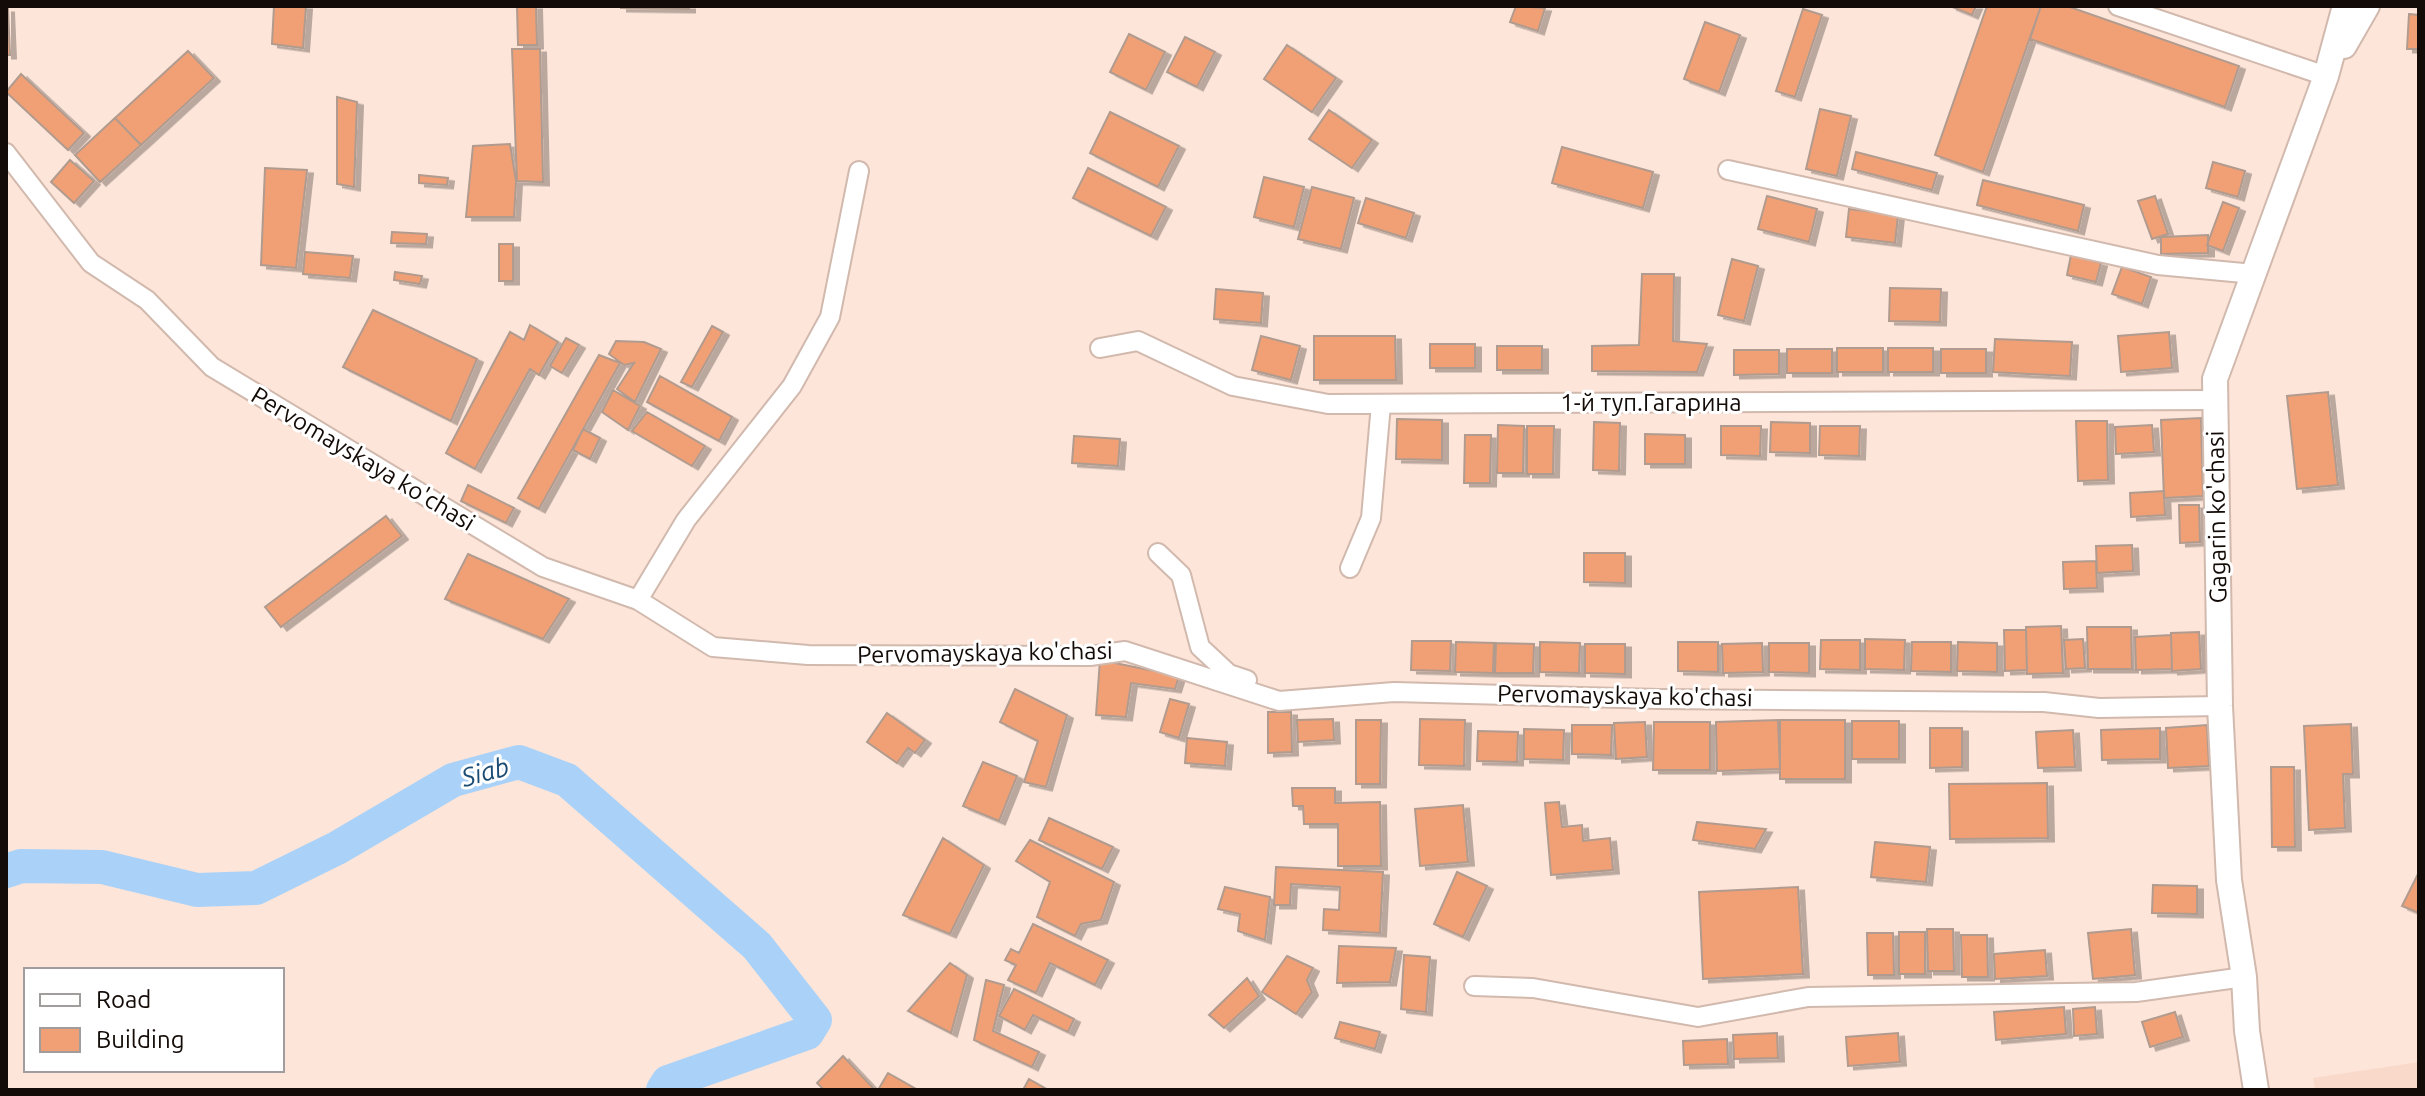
<svg xmlns="http://www.w3.org/2000/svg" width="2425" height="1096" viewBox="0 0 2425 1096" font-family="Ubuntu,sans-serif">
  <style>
    .built { fill: #f9d9c9 }
    .lines { fill: none; stroke-linecap: round; stroke-linejoin: round }
    .river { stroke: #aad2f8; stroke-width: 34 }
    .building { fill: #f1a075; stroke: #b19b8f; stroke-width: 2; filter: url(#shadow) }
    .minor-casing { stroke: #d1b9ae; stroke-width: 22 }
    .secondary-casing { stroke: #d1b9ae; stroke-width: 28 }
    .minor { stroke: #fff; stroke-width: 18 }
    .secondary { stroke: #fff; stroke-width: 24 }
    .labels { text-anchor: middle; stroke-width: 6; stroke-linejoin: round; paint-order: stroke }
    .street-label { font-size: 24px; fill: #130b07; stroke: #fff }
    .water-label { font-size: 26px; font-style: italic; fill: #1b4c74; stroke: #fff }
  </style>
  <defs>
    <filter id="shadow"><feDropShadow dx="6" dy="3.5" stdDeviation="0" flood-color="#0004"/></filter>
  </defs>
  <rect width="100%" height="100%" fill="#fde5d9"/>
  <path class="built" d="M2419,1062v28h-104l-2,-12z"/>
  <g class="lines">
    <path class="river" d="M6,871l15,-5 81,1 95,23 59,-2 81,-40 116,-68 66,-18 48,18 190,166 58,74 -8,13 -139,49 -5,8"/>
  </g>
  <path class="building" d="M274,6h32l-3,42 -31,-4z
    M517,6h19l1,39h-19z
    M621,6h68v3l-68,-1z
    M1516,6l29,2 -7,23 -28,-9z
    M1950,6h26l-4,9z
    M1987,6h54l-58,166 -48,-17z
    M2041,6h26l172,60 -14,41 -195,-68z
    M6,9h2l2,46h-4z
    M1803,9l19,6 -27,82 -19,-6z
    M2409,14l10,1v34h-12z
    M1705,22l35,13 -21,57 -35,-13z
    M1129,34l36,18 -19,38 -36,-18z
    M1185,37l30,15 -18,35 -30,-15z
    M1287,45l49,33 -24,34 -48,-33z
    M512,49h28l3,133 -26,-1z
    M188,51l26,27 -73,67 -26,-27z
    M21,74l63,59 -16,17 -62,-58z
    M337,97l20,5 -3,85 -17,-3z
    M1820,109l31,7 -14,60 -31,-7z
    M1329,110l43,30 -20,28 -43,-29z
    M1110,112l69,34 -21,41 -68,-34z
    M115,118l26,27 -41,37 -25,-27z
    M510,144l6,37 -2,36h-48l7,-71z
    M1562,147l91,25 -10,36 -91,-25z
    M1856,152l81,21 -5,17 -80,-21z
    M70,160l24,21 -20,22 -23,-21z
    M2213,162l32,9 -7,26 -32,-9z
    M265,168l42,2 -11,98 -35,-3z
    M1088,168l78,39 -15,29 -78,-38z
    M419,175l29,3 -1,7 -28,-2z
    M1264,177l40,10 -10,40 -40,-10z
    M1983,180l101,25 -6,26 -101,-26z
    M1312,187l42,11 -13,51 -43,-10z
    M1767,196l50,13 -8,33 -51,-13z
    M2155,196l13,38 -16,5 -14,-38z
    M1366,198l48,15 -8,25 -48,-15z
    M2223,202l16,6 -16,43 -16,-6z
    M1849,209l49,6 -3,28 -49,-6z
    M392,232l35,2 -1,10 -35,-1z
    M2208,235v18l-47,1v-17z
    M499,244h14v37h-14z
    M305,252l48,4 -3,22 -47,-4z
    M2071,255l30,8 -5,19 -29,-7z
    M1732,259l26,7 -14,55 -26,-6z
    M2122,267l29,10 -9,27 -30,-10z
    M395,272l27,4 -2,8 -26,-4z
    M1642,274h32l-1,67 34,3 -10,28 -105,-1v-25l47,-1z
    M1890,288l51,1 -1,33 -51,-1z
    M1216,289l47,4 -2,30 -47,-4z
    M373,310l104,49 -26,62 -108,-54z
    M530,325l28,17 -19,33 -9,-6 -55,100 -29,-16 64,-121 14,8z
    M712,326l11,6 -31,55 -11,-5z
    M2169,332l3,36 -51,4 -3,-36z
    M1261,336l39,10 -9,34 -39,-10z
    M1314,336h81l1,44h-82z
    M566,338l13,7 -17,28 -12,-7z
    M1995,339l77,3 -2,34 -77,-4z
    M616,341l28,1 17,7 -26,53 -18,-13 17,-26 -10,2 -15,-11z
    M1430,344h45v24h-45z
    M1497,346h45v24h-45z
    M1837,348h46v24h-46z
    M1888,348h45v24h-45z
    M1787,349h45v24h-45z
    M1941,349h45v24h-45z
    M1734,350h45v24l-45,1z
    M599,355l21,8 -81,146 -21,-11z
    M660,376l72,41 -13,24 -72,-39z
    M613,390l27,16 -12,24 -26,-18z
    M2328,392l10,93 -41,4 -10,-93z
    M647,412l58,34 -13,20 -60,-35z
    M2201,418l2,78 -39,2 -3,-78z
    M1397,419l45,1v40l-46,-1z
    M2076,421h31l1,59 -30,1z
    M1594,422l26,1 -1,48 -26,-1z
    M1771,422l39,1v30l-40,-1z
    M1498,425l26,1 -1,47h-26z
    M2152,425l2,27 -38,2 -1,-27z
    M1527,426h27l-1,48h-26z
    M1721,426h40l-1,30 -39,-1z
    M1820,426h40l-1,30 -40,-1z
    M583,429l17,9 -10,21 -17,-9z
    M1645,434l40,1v29h-40z
    M1465,435h26l-1,48h-26z
    M1074,436l46,3 -2,27 -46,-3z
    M468,485l46,23 -8,15 -45,-22z
    M2164,491l1,24 -34,2 -1,-24z
    M2179,505h20l1,37 -20,1z
    M386,516l16,20 -121,91 -16,-20z
    M2132,545l1,26 -36,2 -1,-27z
    M1584,553h41v30l-41,-1z
    M468,554l101,45 -26,40 -98,-40z
    M2096,561l1,27 -33,1 -1,-27z
    M2061,626l2,47 -36,1 -1,-47z
    M2087,627h44l1,42h-44z
    M2004,630h22l1,40 -22,1z
    M2199,632l2,37 -29,2 -1,-38z
    M2171,635l1,34 -36,1 -1,-33z
    M1865,639l40,1 -1,30 -39,-1z
    M2083,639l2,29 -19,1 -2,-29z
    M1821,640h39v30l-40,-1z
    M1412,641h39l-1,30 -39,-1z
    M1456,642l40,1 -1,30 -40,-1z
    M1540,642l40,1 -1,30 -39,-1z
    M1678,642h40v30l-40,-1z
    M1912,642h39v30l-40,-1z
    M1958,642l39,1v29l-40,-1z
    M1494,643l40,1 -1,29h-40z
    M1762,643l1,29 -40,1 -1,-29z
    M1769,643h40v30l-40,-1z
    M1585,644h40v30l-40,-1z
    M1100,660l79,16 -4,13 -44,-6 -5,34 -30,-2z
    M1015,689l52,26 -21,72 -22,-5 14,-41 -38,-19z
    M1170,699l19,5 -10,34 -19,-6z
    M1268,712h23l1,40 -24,1z
    M887,713l38,27 -10,13 -7,-5 -11,15 -30,-21z
    M1333,719l1,21 -36,2 -1,-22z
    M1420,719l45,1 -1,46 -45,-1z
    M1356,720h25l-1,64h-24z
    M1778,720l2,49 -63,2 -1,-49z
    M1780,720h65v59h-65z
    M1852,721h47v38h-47z
    M1645,722l2,35 -31,2 -2,-36z
    M1654,722h56v48h-57z
    M2351,724l2,50h-10l2,54 -36,2 -5,-104z
    M1572,725h40l-1,30 -39,-1z
    M2207,725l2,41 -41,2 -2,-40z
    M1930,728h32v39l-32,1z
    M2160,728v31l-58,1 -1,-30z
    M1524,729l40,1 -1,30 -39,-1z
    M2073,730l2,37 -37,1 -2,-36z
    M1478,731l40,1 -1,30 -40,-1z
    M1187,738l40,4 -2,24 -40,-3z
    M983,762l34,14 -18,45 -36,-15z
    M2271,767h23l1,80h-23z
    M2047,783l1,55 -98,1 -1,-55z
    M1292,788h43v15l45,-1 1,64h-43v-42h-34l-1,-18h-10z
    M1559,802l3,25 20,-2 1,16 27,-3 3,32 -62,5 -6,-72z
    M1463,805l5,57 -48,4 -5,-57z
    M1049,818l64,29 -11,22 -63,-29z
    M1697,822l69,7 -11,20 -62,-9z
    M943,838l41,27 -34,69 -47,-19z
    M1030,840l84,42 -13,38 -20,4 -6,12 -38,-19 13,-35 -34,-21z
    M1875,842l55,5 -4,35 -55,-5z
    M1276,867l107,5 -3,61 -57,-3 1,-21 15,1 1,-23 -49,-3 -1,21h-16z
    M1457,872l30,14 -24,51 -29,-13z
    M2419,872v41l-17,-7z
    M2153,885l44,1v28l-45,-1z
    M1225,887l45,10 -5,43 -27,-9 2,-17 -22,-5z
    M1798,887l5,87 -100,5 -4,-87z
    M1033,924l75,36 -13,25 -45,-22 -14,30 -28,-13 8,-15 -11,-5 6,-11 8,4z
    M1927,929h26l1,42h-26z
    M2131,929l4,46 -42,4 -5,-46z
    M1899,932h26v42h-26z
    M1867,933h26l1,42h-26z
    M1961,935h26l1,42h-26z
    M1339,946l57,2 -6,34 -53,1z
    M2045,950l2,26 -52,3 -1,-25z
    M1404,955l26,2 -4,55 -25,-3z
    M1287,956l26,12 -6,12 5,12 -16,22 -34,-22z
    M950,963l17,12 -16,58 -43,-22z
    M1247,978l12,18 -35,32 -15,-13z
    M986,980l18,5 -11,46 46,21 -7,15 -58,-27z
    M1014,989l60,30 -6,13 -35,-17 -8,15 -26,-14z
    M2064,1007l2,27 -70,6 -2,-28z
    M2095,1007l2,27 -23,2 -1,-27z
    M2175,1012l8,25 -33,10 -8,-25z
    M1340,1022l40,10 -5,17 -40,-11z
    M1777,1033l1,25 -44,1 -1,-24z
    M1898,1033l2,29 -52,4 -2,-29z
    M1727,1039l1,25 -44,1 -1,-24z
    M843,1056l32,34h-51l-7,-7z
    M888,1073l28,16v1h-38z
    M1029,1079l19,11h-25z"/>
  <g class="lines">
    <defs>
      <path id="minor" d="M2118,6l208,70
        M6,153l85,110 56,37 65,67 331,200 95,33 75,47 95,8 282,1 35,-5 154,50 115,-9 265,7 385,3 55,6 121,-2
        M1728,170l430,95 96,9
        M1100,348l38,-7 95,45 95,18 887,-4
        M1158,553l23,22 19,72 29,27 18,6
        M1350,568l21,-50 10,-114
        M638,600l48,-80 106,-134 38,-69 29,-146
        M1474,986l59,2 165,29 110,-20 328,-5 108,-15"/>
      <path id="secondary" d="M2344,46l23,-40
        M2256,1090l-9,-59 -3,-54 -15,-97 -9,-174 -5,-327 111,-303 19,-70"/>
    </defs>
    <use href="#minor" class="minor-casing"/>
    <use href="#secondary" class="secondary-casing"/>
    <use href="#minor" class="minor"/>
    <use href="#secondary" class="secondary"/>
  </g>
  <g class="labels">
    <g class="street-label">
      <text x="1651" y="411">1-й туп.Гагарина</text>
      <text transform="translate(363 459) rotate(31)" y="8">Pervomayskaya ko'chasi</text>
      <text transform="translate(2217 517) rotate(-91)" y="8">Gagarin ko'chasi</text>
      <text transform="translate(985 653) rotate(-1)" y="8">Pervomayskaya ko'chasi</text>
      <text transform="translate(1625 696) rotate(1)" y="8">Pervomayskaya ko'chasi</text>
    </g>
    <g class="water-label">
      <text transform="translate(485 772) rotate(-15)" y="9">Siab</text>
    </g>
  </g>
  <rect width="2425" height="1096" fill="none" stroke="#130b07" stroke-width="16"/>
  <rect x="24" y="968" width="260" height="104" fill="#ffffff" stroke="#a19d9c" stroke-width="2"/>
  <rect x="40" y="994" width="40" height="12" fill="#ffffff" stroke="#a19d9c" stroke-width="2"/>
  <text x="96" y="1008" font-size="24" fill="#130b07">Road</text>
  <rect x="40" y="1028" width="40" height="24" fill="#f1a075" stroke="#a19d9c" stroke-width="2"/>
  <text x="96" y="1048" font-size="24" fill="#130b07">Building</text>
</svg>
